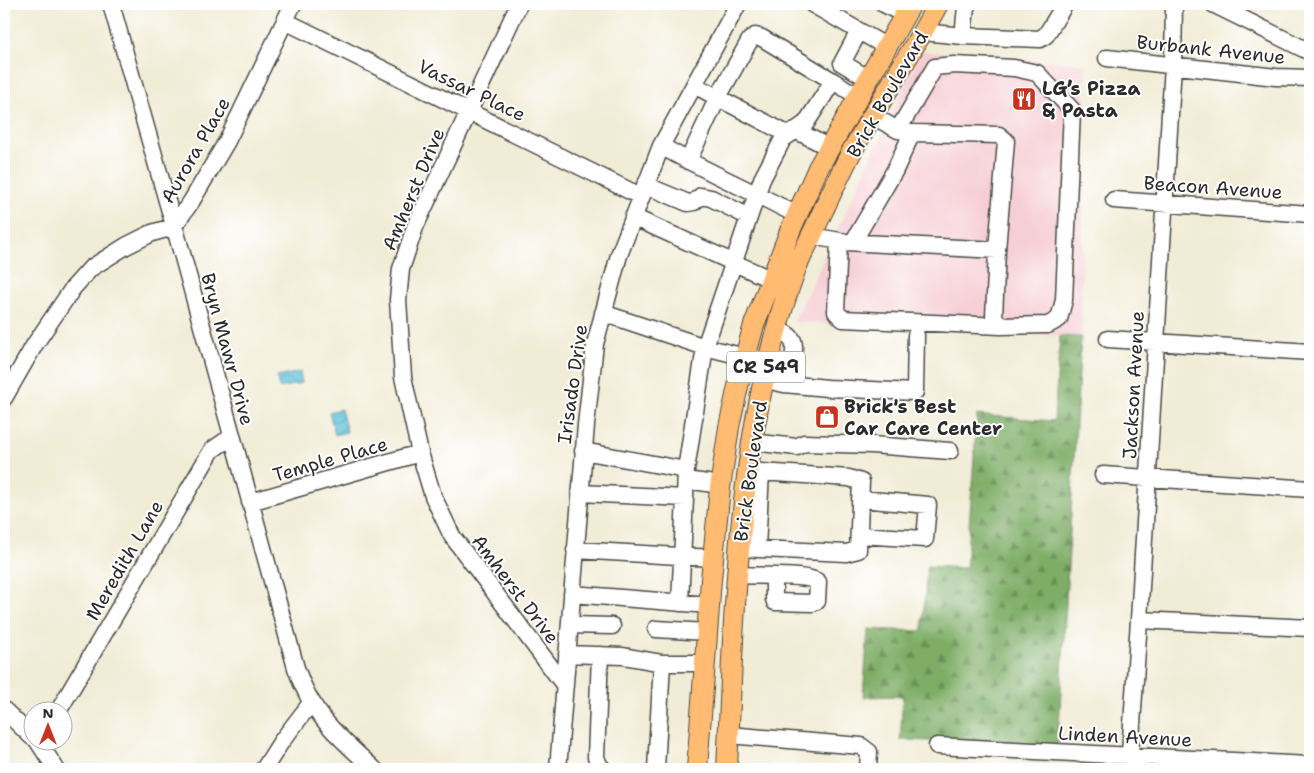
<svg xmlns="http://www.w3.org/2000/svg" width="1314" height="773" viewBox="0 0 1314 773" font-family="'Shantell Sans',sans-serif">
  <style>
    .built { fill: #f6cfd6 }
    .forest { fill: url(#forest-firs); stroke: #546c48 }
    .water { fill: url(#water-waves); stroke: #447783 }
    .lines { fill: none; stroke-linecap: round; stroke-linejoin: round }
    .minor-casing { stroke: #494845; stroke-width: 19 }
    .major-casing { stroke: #494845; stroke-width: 22 }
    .minor { stroke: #fff; stroke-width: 16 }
    .major { stroke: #ffbb71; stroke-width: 20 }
    .labels { text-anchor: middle; stroke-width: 4; stroke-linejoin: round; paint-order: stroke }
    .shield { fill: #fff; stroke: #6b6b6b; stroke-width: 1 }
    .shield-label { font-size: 18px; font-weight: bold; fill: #2b2b2b }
    .street-label { font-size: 19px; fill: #2b2b2b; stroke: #fff }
    .poi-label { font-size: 19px; font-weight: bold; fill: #2b2b2b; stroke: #fff; text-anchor: start }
  </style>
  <defs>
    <pattern id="forest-firs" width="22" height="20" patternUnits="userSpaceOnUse" patternTransform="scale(1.25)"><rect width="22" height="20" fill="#7ead66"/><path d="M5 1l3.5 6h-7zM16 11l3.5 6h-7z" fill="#678d54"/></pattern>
    <pattern id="water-waves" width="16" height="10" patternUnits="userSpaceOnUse" patternTransform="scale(1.25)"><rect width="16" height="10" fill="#5ec3db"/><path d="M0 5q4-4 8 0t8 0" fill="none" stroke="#4e9fb2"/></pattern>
  </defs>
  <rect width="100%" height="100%" fill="#fff"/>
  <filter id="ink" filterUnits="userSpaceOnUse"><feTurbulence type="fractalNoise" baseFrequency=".02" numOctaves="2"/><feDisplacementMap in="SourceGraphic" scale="10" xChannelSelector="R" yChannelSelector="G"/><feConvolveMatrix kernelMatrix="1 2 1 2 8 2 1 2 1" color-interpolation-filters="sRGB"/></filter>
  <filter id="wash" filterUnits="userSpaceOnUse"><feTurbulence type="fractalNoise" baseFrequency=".0096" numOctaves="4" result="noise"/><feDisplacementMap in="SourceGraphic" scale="20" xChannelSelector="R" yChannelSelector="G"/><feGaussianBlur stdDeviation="1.12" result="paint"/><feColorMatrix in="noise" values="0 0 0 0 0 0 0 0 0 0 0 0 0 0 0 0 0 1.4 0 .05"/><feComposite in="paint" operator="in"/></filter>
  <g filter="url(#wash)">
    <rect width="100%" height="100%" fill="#f1ecd6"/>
    <path class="built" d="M921,51l165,13 -5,273 -287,-15z"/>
    <path class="forest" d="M1060,336l21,1 -23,408 -158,-5 3,-44 -40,1 5,-68 54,2 5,-65 39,2 11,-153 77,6z"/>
    <path class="water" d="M300,372l2,11 -23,5 -2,-11z
      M341,409l6,23 -12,3 -6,-23z"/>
  </g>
  <g filter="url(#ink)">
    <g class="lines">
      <defs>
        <path id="minor" d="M111,4l70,246 115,418c16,48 43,69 78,101
          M519,4l-104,223 -14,42 -3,31 5,77 17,76 13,43 19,40 113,150
          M812,4l47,27
          M884,4l21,11
          M1213,4l97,48
          M285,21l355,175
          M923,32l40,4 77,3 6,-4 19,-31
          M963,36l3,-29 2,-3
          M1107,58l169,19 34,1
          M869,79l-27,-16 17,-32 28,16
          M694,85l95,50
          M795,130l35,18
          M898,130l37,-63 19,-2 60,3 23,5 35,37 -8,190 -5,19 -11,6 -47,1 -7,-9 3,-67
          M661,146c44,25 91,45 136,69
          M688,161l30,-64 32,-57 5,-4 7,2 71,43
          M645,185l43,18 6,-1 7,-6 10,2 38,19
          M1114,200l196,14
          M633,217l139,63
          M811,236l35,6 151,8 9,-109 -7,-6 -85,-2 -16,-3 -25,-14
          M839,241l-3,71 7,7 158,7
          M853,242l42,-72 17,-37
          M603,313l102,34 40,10
          M1108,339l202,13
          M775,382l9,2c5,-10 13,-32 9,-43 -3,-7 -11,-9 -17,-12
          M784,384l44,4 87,4 1,-57
          M4,398l31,-54 38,-56 18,-20 35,-22 26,-13 21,-6 18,-25 36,-61 66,-137
          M751,442l46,5 7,-4 68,2 78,6
          M583,451l103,19
          M1103,475l207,14
          M686,480l35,5
          M580,493l105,5 -5,105
          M685,498l1,-28 19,-123 57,-168 21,-40 23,-16 27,-42 26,16
          M250,502l170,-49
          M859,535l66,4 3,-34 -68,-6
          M739,548l107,5 12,-3 3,-68 -12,-4 -88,-6 -14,-3
          M757,548l4,-76
          M575,550l138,8
          M737,575c15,1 72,-1 81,7l-1,19 -5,2 -37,-1 -1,-3v-22
          M572,594l137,11
          M1139,620l171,8
          M570,625l42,1
          M656,629l51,3
          M567,654l56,2 39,7h43
          M600,655l-4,102 3,8 4,4
          M4,710l28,27
          M59,710l153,-260 19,-13
          M729,735l132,11 8,6 -1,17
          M37,740l19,29
          M937,746l373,19
          M264,769l17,-27 30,-39
          M558,769l28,-344 9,-81 24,-89 42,-109 77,-142
          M656,769l6,-106
          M1129,769l10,-149 34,-555 1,-61"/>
        <path id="major" d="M697,769l14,-189 9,-92 9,-61 13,-59 12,-43 36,-94 28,-63 93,-164
          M727,769c8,-169 10,-340 69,-501 6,-13 13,-27 19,-40 12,-26 24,-52 37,-77 28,-50 59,-97 86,-147"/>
      </defs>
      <use href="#minor" class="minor-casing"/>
      <use href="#major" class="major-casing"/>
      <use href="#minor" class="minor"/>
      <use href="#major" class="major"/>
    </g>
  </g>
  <defs>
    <symbol id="restaurant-square" viewBox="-11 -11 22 22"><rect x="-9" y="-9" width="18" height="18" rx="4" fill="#c8321e" stroke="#fff"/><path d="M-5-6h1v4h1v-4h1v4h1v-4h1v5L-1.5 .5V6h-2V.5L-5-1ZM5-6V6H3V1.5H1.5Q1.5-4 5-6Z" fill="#fff"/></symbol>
    <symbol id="shop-square" viewBox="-11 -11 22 22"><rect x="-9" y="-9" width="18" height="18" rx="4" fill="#c8321e" stroke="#fff"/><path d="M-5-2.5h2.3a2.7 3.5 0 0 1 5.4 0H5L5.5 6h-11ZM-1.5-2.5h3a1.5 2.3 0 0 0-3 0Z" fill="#fff"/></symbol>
  </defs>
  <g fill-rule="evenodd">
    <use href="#restaurant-square" x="1010" y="85" width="28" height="28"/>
    <use href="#shop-square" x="813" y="403" width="28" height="28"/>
  </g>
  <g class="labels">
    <rect class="shield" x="727" y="351.5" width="78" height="31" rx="4"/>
    <g class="shield-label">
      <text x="766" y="373">CR 549</text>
    </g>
    <g class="street-label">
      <text transform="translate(1211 49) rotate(6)" y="7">Burbank Avenue</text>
      <text transform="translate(472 90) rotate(26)" y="7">Vassar Place</text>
      <text transform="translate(887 94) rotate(-60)" y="7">Brick Boulevard</text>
      <text transform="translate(195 150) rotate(-60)" y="7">Aurora Place</text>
      <text transform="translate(1213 187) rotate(4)" y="7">Beacon Avenue</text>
      <text transform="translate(413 189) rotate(-67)" y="7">Amherst Drive</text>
      <text transform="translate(228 349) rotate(75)" y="7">Bryn Mawr Drive</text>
      <text transform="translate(572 384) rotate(-82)" y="7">Irisado Drive</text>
      <text transform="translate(1133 385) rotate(-87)" y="7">Jackson Avenue</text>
      <text transform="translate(330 459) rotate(-16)" y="7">Temple Place</text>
      <text transform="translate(750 471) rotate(-82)" y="7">Brick Boulevard</text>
      <text transform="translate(124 560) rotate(-60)" y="7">Meredith Lane</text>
      <text transform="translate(516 589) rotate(53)" y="7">Amherst Drive</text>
      <text transform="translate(1125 736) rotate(3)" y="7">Linden Avenue</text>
    </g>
    <g class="poi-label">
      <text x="1042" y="95">LG’s Pizza<tspan x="1042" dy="22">&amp; Pasta</tspan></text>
      <text x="844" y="413">Brick's Best<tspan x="844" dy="22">Car Care Center</tspan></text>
    </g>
  </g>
  <rect width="1314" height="773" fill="none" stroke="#fff" stroke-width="20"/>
  <g transform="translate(48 726)"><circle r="24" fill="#ffffff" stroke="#aaaaaa"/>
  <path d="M0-4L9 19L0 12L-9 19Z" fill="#c8321e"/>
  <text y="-8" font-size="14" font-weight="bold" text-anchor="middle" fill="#2b2b2b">N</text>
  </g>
</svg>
